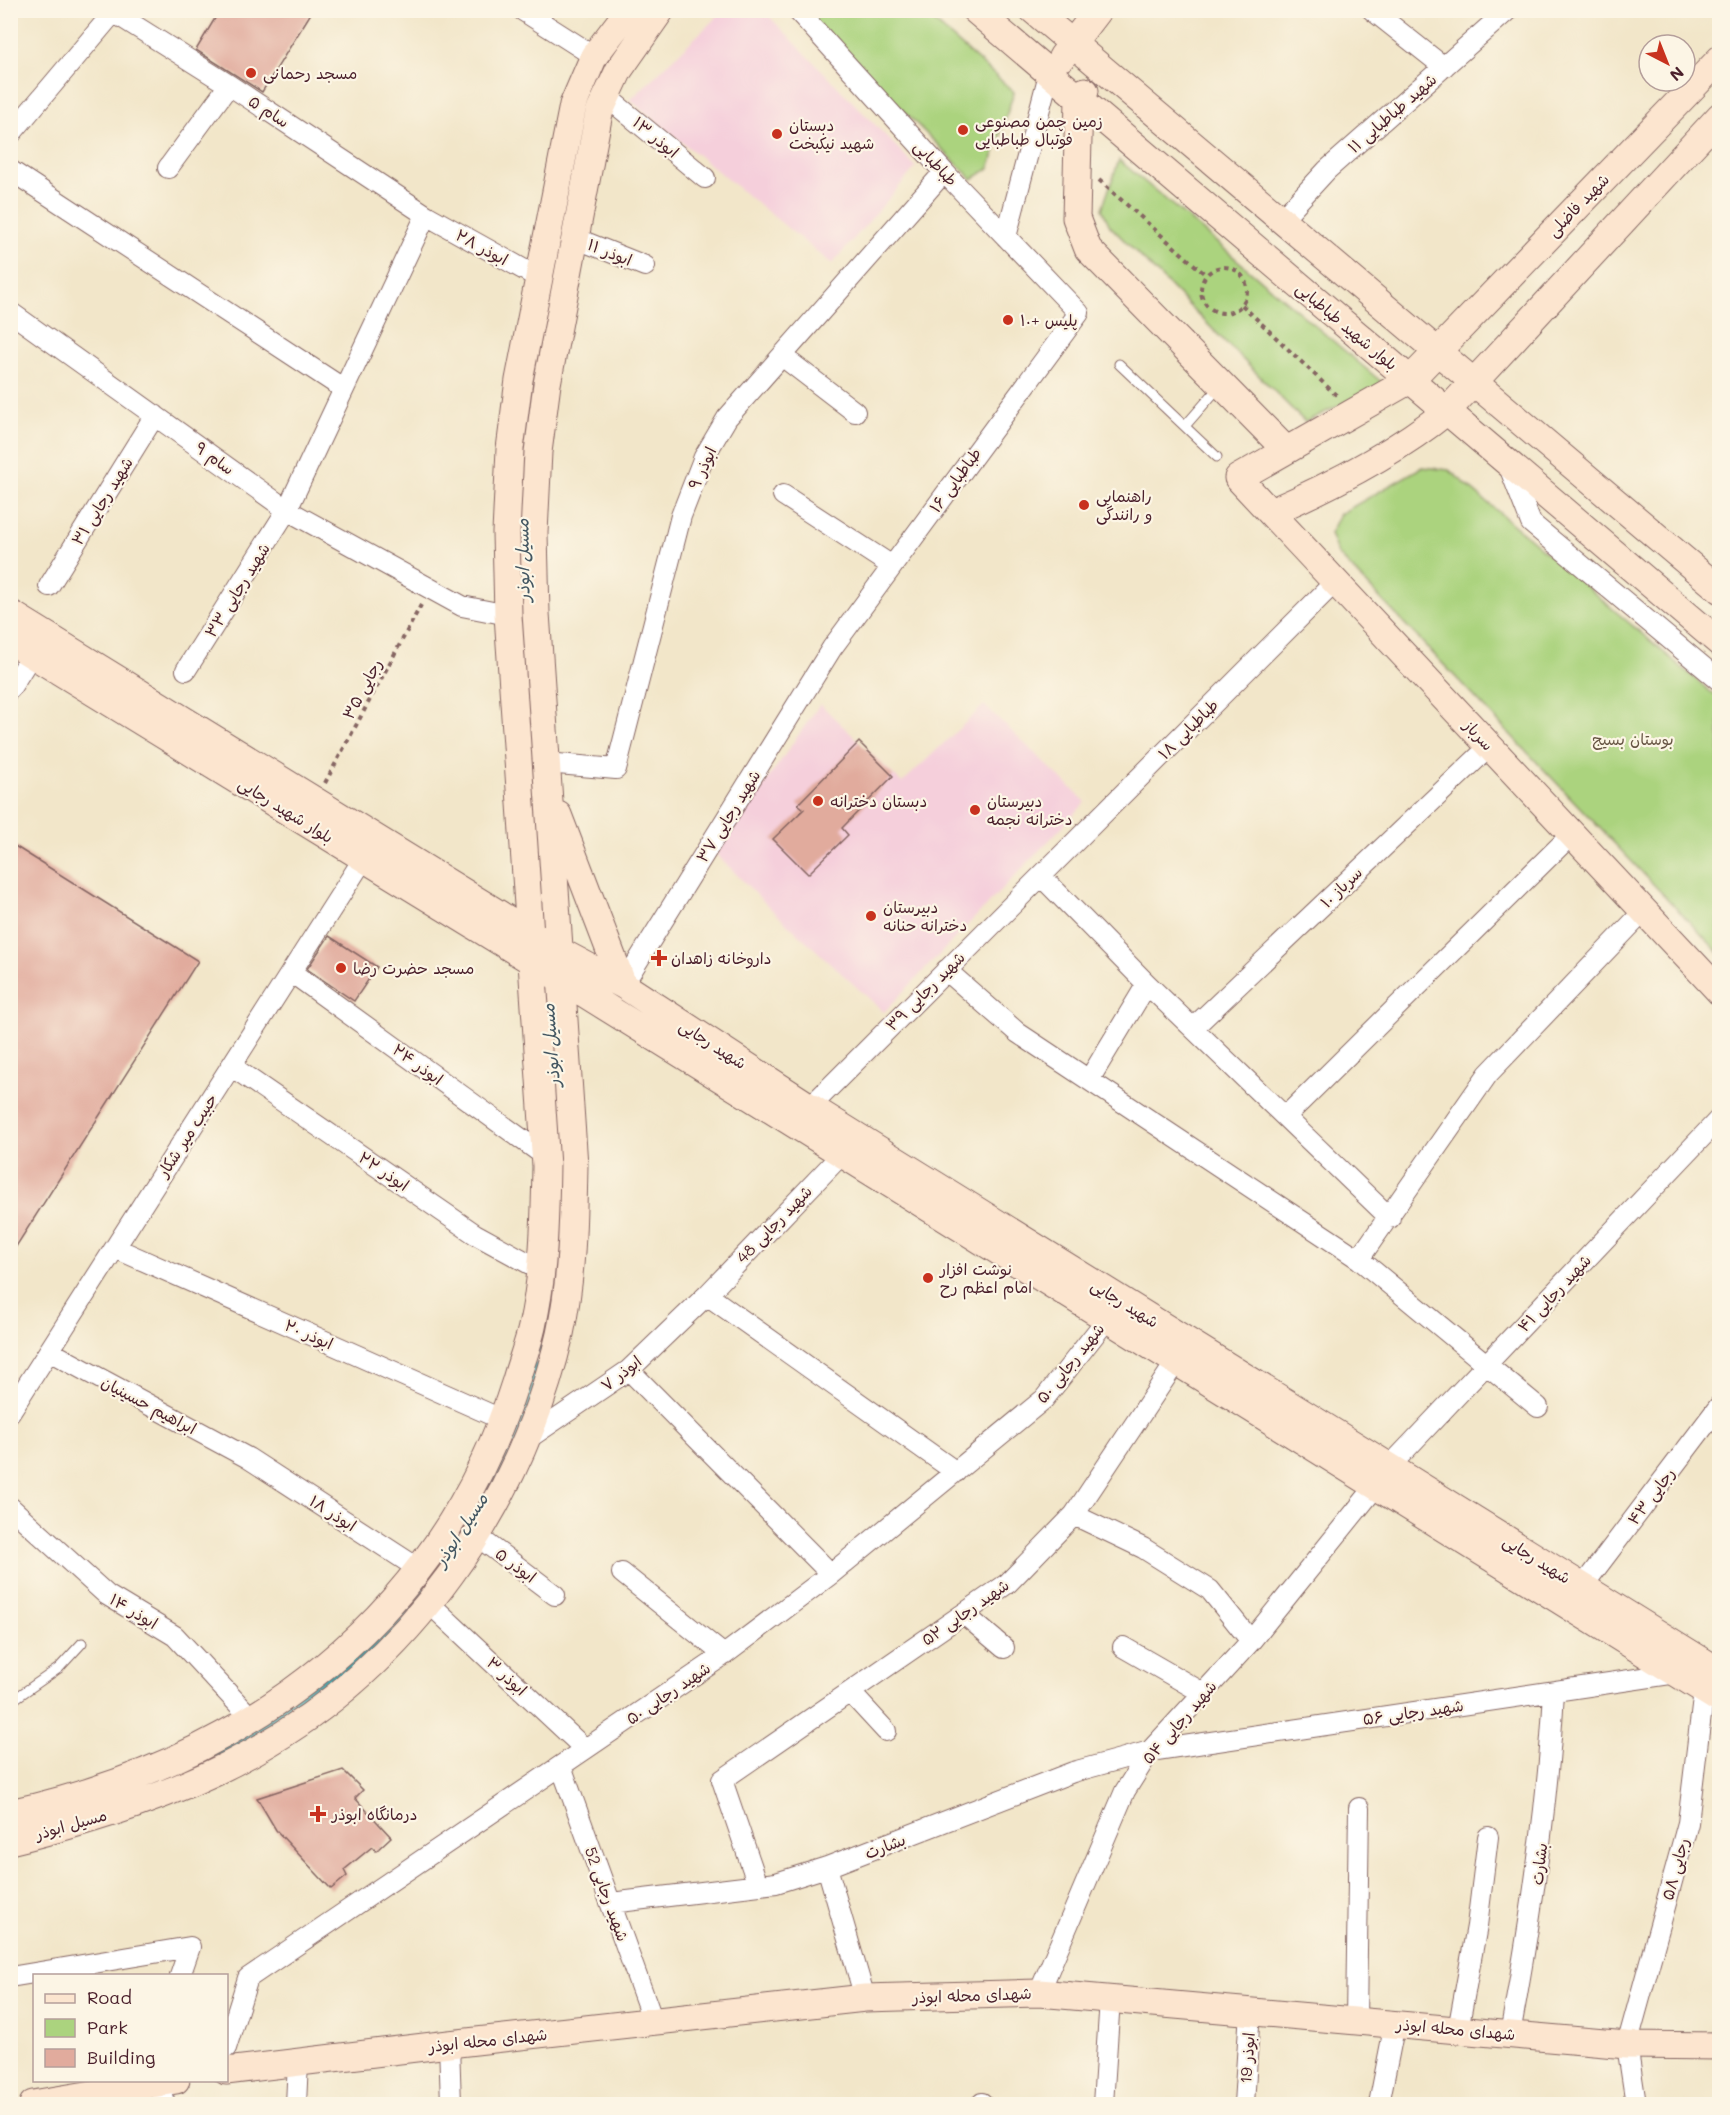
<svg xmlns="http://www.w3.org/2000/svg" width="1730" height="2115" viewBox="0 0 1730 2115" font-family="Mali,'Playpen Sans Arabic',sans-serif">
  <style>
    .built { fill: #f5cfdb }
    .green { fill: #abd37e; stroke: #7a7954; stroke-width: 1.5 }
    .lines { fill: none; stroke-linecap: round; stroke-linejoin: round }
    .canal { stroke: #3aabb4; stroke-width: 21 }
    .building { fill: #e1ab9d }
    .lane-casing { stroke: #856562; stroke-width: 11 }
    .street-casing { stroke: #856562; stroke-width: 22 }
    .secondary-casing { stroke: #856562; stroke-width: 29 }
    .path { stroke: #856562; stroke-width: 4; stroke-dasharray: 4.5 4.5; stroke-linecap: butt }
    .lane { stroke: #fff; stroke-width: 9 }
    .street { stroke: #fff; stroke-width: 20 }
    .secondary { stroke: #fce5cf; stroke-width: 27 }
    .poi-dot { fill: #c8321e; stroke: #fcf5e5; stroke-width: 2 }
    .labels { text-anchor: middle; stroke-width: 4.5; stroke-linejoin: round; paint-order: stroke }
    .poi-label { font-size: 16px; fill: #4a1f2b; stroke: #fcf5e5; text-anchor: start }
    .street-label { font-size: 16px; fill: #4a1f2b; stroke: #fcf5e5 }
    .park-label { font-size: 16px; fill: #675544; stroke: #fcf5e5 }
    .water-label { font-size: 18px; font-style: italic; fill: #445762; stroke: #fcf5e5 }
  </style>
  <rect width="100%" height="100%" fill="#fcf5e5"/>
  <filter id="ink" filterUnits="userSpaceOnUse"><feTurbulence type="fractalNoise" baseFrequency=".0167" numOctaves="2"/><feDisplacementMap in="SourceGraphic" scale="12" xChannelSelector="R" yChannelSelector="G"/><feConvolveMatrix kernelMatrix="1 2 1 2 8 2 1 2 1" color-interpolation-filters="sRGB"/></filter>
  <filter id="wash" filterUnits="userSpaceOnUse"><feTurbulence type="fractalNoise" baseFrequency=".008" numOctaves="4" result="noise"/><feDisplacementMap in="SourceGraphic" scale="24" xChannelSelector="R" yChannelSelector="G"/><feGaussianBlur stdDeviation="1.35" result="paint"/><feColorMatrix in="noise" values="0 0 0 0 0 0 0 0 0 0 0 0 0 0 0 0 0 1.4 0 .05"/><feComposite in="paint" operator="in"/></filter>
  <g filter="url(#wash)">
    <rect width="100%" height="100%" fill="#f2e6c9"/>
    <path class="built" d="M723,11h41l152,156 -84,97 -202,-164z
      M820,704l82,79 82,-78 102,97 -202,210 -113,-103 -55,-55z"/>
    <path class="green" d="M803,11h119l92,81 -25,77 -17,10z
      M1119,160l265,224 -79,38 -195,-196 -8,-17z
      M1422,467l27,3 270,229v254l-381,-399 -8,-20 10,-20z"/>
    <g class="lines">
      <path class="canal" d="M595,99l12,-38 36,-45
        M536,378l11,-73
        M523,536l-2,-45 6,-41
        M525,630l1,53 11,137
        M540,1342c36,-123 13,-256 7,-383
        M490,1484l12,-23 30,-89
        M90,1807c127,-50 240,-107 328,-214 9,-10 16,-23 24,-34 11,-15 26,-30 35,-48"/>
    </g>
    <g id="blocks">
      <path class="building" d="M220,10h93l-51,82 -66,-42z
        M859,742l34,34 -51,52 6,7 -40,39 -35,-35 31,-30 -6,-5z
        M10,843l188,118 -188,295z
        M329,936l48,31 -23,34 -47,-32z
        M343,1770l20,20 -8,8 36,39 -15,14 -4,-4 -28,23 3,6 -16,13 -55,-59 -19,-32z"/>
    </g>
  </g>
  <g filter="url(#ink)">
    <use href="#blocks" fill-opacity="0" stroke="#856562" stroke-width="1.5"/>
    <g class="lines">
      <defs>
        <path id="lane" d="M1119,364l98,93
          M1185,426l35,-40
          M10,1702l49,-34 23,-25"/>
        <path id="street" d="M110,10l119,75 197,130 113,63
          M522,10l72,46
          M1372,10l72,57
          M607,97l98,81
          M10,135l103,-122
          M168,168l61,-83
          M10,170l334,219
          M1281,220l46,-50 181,-160
          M1006,237l43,-163
          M575,238l70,28
          M10,312l277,198 175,96 46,9
          M782,356l73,56
          M1508,464l23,59 189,158
          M783,495l109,71
          M49,586l106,-171
          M186,670l101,-160 139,-295
          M10,689l22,-35
          M546,763l70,6 65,-253 23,-59 23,-39 217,-246
          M1041,876l106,108 243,234
          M946,970l72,63 341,226 179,148
          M291,972l254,184
          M623,985l209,-337 247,-335 -135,-141 -147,-162
          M1193,1028l297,-282
          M231,1066l244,168 66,36
          M1089,1080l58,-96
          M810,1107l525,-525
          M1285,1117l287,-283
          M115,1248l388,172
          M1359,1259l129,-185 156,-163
          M707,1295l249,177
          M49,1351l199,107 171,111
          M629,1370l202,204
          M10,1412l354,-554
          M526,1440l103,-70 78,-75 135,-141
          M1389,1467l331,-349
          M10,1507l97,88 68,41 77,83
          M1074,1515l69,33 67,42 41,51
          M477,1536l78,59
          M622,1573l102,82
          M1582,1587l138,-182
          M429,1603l156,146
          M964,1614l40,34
          M1123,1647l80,46
          M850,1692l36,39
          M561,1766l92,255
          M827,1867l38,131
          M758,1885l-36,-105 286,-197 66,-68 102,-153
          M611,1903l165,-20 51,-16 246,-95 77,-21 527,-78
          M10,1977l180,-30 -10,29
          M1039,1993l86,-202 25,-40 101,-110 125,-155
          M1356,2021l3,-213
          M1458,2030l19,-104 11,-89
          M1510,2034c21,-114 38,-227 44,-343
          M449,2044l2,60
          M226,2048l22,-70 476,-323 107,-81 213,-175 63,-80
          M159,2080l6,24
          M296,2104l2,-42
          M981,2104l1,-1
          M1103,2104l7,-105
          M1244,2104l6,-93
          M1379,2104l16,-81
          M1636,2104l-9,-59 61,-222 16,-133"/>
        <path id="secondary" d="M975,10l745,633
          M1033,10l687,580
          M1062,57l36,-47
          M1720,59l-310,321 -172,98 482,514
          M1085,91l-6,8 -3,119 12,31 198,201
          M1271,512c62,-27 124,-59 176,-101l273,-295
          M10,613l549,338 64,34 187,122 910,565
          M10,641l551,338 1159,721
          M558,815l65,170
          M10,1813c239,-52 431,-195 506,-433 5,-18 12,-35 16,-53 12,-53 13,-107 14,-161l-38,-551 -2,-82 4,-84 9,-69 54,-275 21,-49 35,-46
          M10,1841c84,-21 169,-47 245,-90 155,-87 265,-245 305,-417 12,-55 13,-112 14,-169l-38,-552 -2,-80 4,-81 9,-68 52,-271 20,-43 42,-60
          M226,2071l223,-27 416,-46 174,-5 588,52 93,1
          M33,2104l143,-24"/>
      </defs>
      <use href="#lane" class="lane-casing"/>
      <use href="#street" class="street-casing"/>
      <use href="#secondary" class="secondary-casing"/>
      <path class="path" d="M1099,180l107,95
        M1201 290a23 23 0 1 1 46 0a23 23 0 1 1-46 0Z
        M1242,305l95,91
        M325,783l96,-178"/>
      <use href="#lane" class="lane"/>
      <use href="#street" class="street"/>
      <use href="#secondary" class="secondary"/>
    </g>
  </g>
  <g class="poi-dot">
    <circle cx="251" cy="73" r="6"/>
    <circle cx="963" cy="130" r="6"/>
    <circle cx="777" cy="134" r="6"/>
    <circle cx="1008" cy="320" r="6"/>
    <circle cx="1084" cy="505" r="6"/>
    <circle cx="818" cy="801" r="6"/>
    <circle cx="975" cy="810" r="6"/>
    <circle cx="871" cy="916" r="6"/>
    <path d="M656 949h6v6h6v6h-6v6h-6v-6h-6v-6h6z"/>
    <circle cx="341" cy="968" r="6"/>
    <circle cx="928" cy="1278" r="6"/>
    <path d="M315 1805h6v6h6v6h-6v6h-6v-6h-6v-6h6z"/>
  </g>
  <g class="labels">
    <g class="poi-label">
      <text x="263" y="79">مسجد رحمانی</text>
      <text x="975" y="127">زمین چمن مصنوعی<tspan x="975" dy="18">فوتبال طباطبایی</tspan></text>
      <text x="789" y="131">دبستان<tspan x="789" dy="18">شهید نیکبخت</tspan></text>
      <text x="1020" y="326">پلیس +۱۰</text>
      <text x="1096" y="502">راهنمایی<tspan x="1096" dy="18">و رانندگی</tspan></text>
      <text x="830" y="807">دبستان دخترانه</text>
      <text x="987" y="807">دبیرستان<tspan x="987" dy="18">دخترانه نجمه</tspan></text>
      <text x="883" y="913">دبیرستان<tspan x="883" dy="18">دخترانه حنانه</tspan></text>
      <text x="671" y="964">داروخانه زاهدان</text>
      <text x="353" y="974">مسجد حضرت رضا</text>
      <text x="940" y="1275">نوشت افزار<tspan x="940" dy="18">امام اعظم رح</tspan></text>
      <text x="332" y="1820">درمانگاه ابوذر</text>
    </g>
    <g class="street-label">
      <text transform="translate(269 111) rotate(33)" y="6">سام ۵</text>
      <text transform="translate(1392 113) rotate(-41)" y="6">شهید طباطبایی ۱۱</text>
      <text transform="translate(656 137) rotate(40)" y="6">ابوذر ۱۳</text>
      <text transform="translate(936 163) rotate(47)" y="6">طباطبایی</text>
      <text transform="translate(1578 205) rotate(-46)" y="6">شهید فاضلی</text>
      <text transform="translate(482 247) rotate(29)" y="6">ابوذر ۲۸</text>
      <text transform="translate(610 252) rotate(22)" y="6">ابوذر ۱۱</text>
      <text transform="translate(1347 326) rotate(40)" y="6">بلوار شهید طباطبایی</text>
      <text transform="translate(215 458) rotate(36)" y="6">سام ۹</text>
      <text transform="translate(702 468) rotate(-65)" y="6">ابوذر ۹</text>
      <text transform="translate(955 480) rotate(-54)" y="6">طباطبایی ۱۶</text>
      <text transform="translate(102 501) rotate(-58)" y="6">شهید رجایی ۳۱</text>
      <text transform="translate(237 590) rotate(-58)" y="6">شهید رجایی ۳۳</text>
      <text transform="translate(362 689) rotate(-62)" y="6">رجایی ۳۵</text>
      <text transform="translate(1188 729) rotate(-45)" y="6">طباطبایی ۱۸</text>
      <text transform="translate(1479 735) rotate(47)" y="6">سرباز</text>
      <text transform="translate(286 810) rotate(32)" y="6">بلوار شهید رجایی</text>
      <text transform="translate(728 816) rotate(-58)" y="6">شهید رجایی ۳۷</text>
      <text transform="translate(1341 887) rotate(-44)" y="6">سرباز ۱۰</text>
      <text transform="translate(925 991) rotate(-45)" y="6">شهید رجایی ۳۹</text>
      <text transform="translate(713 1044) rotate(33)" y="6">شهید رجایی</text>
      <text transform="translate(418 1064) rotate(36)" y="6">ابوذر ۲۴</text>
      <text transform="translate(187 1135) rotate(-57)" y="6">حبیب میر شکار</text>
      <text transform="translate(384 1171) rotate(34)" y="6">ابوذر ۲۲</text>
      <text transform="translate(774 1224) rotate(-46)" y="6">شهید رجایی 48</text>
      <text transform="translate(1554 1293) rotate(-47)" y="6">شهید رجایی ۴۱</text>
      <text transform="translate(1125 1303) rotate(32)" y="6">شهید رجایی</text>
      <text transform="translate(309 1334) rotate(24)" y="6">ابوذر ۲۰</text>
      <text transform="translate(1070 1363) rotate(-51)" y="6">شهید رجایی ۵۰</text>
      <text transform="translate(621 1373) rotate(-38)" y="6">ابوذر ۷</text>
      <text transform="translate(149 1405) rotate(28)" y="6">ابراهیم حسینیان</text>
      <text transform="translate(1651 1496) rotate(-53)" y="6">رجایی ۴۳</text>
      <text transform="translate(333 1513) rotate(33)" y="6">ابوذر ۱۸</text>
      <text transform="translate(1537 1559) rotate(32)" y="6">شهید رجایی</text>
      <text transform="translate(516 1565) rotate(37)" y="6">ابوذر ۵</text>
      <text transform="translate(134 1611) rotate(31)" y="6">ابوذر ۱۴</text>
      <text transform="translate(965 1612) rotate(-35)" y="6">شهید رجایی ۵۲</text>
      <text transform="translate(507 1676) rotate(43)" y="6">ابوذر ۳</text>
      <text transform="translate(668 1693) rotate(-34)" y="6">شهید رجایی ۵۰</text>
      <text transform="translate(1413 1712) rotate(-8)" y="6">شهید رجایی ۵۶</text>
      <text transform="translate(1179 1722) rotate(-49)" y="6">شهید رجایی ۵۴</text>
      <text transform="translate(71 1824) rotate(-16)" y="6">مسیل ابوذر</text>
      <text transform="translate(885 1846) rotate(-21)" y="6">بشارت</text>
      <text transform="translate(1539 1864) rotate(-83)" y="6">بشارت</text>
      <text transform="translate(1675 1869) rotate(-75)" y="6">رجایی ۵۸</text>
      <text transform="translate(607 1894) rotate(70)" y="6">شهید رجایی 52</text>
      <text transform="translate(972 1995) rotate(-2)" y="6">شهدای محله ابوذر</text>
      <text transform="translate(1456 2029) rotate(5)" y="6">شهدای محله ابوذر</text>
      <text transform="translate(488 2040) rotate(-6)" y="6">شهدای محله ابوذر</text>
      <text transform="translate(1247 2058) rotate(-86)" y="6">ابوذر 19</text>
    </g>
    <g class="park-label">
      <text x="1633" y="745">بوستان بسیج</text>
    </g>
    <g class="water-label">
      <text transform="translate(523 560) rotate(-91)" y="6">مسیل ابوذر</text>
      <text transform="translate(551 1045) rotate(-94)" y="6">مسیل ابوذر</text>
      <text transform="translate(461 1530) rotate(-57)" y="6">مسیل ابوذر</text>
    </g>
  </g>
  <rect width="1730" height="2115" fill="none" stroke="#fcf5e5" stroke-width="36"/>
  <rect x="33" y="1974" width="195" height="108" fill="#fcf5e5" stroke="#b59f9b" stroke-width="1.5"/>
  <rect x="45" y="1994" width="30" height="9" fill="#fce5cf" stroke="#b59f9b" stroke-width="1.5"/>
  <text x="87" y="2004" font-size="18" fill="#4a1f2b">Road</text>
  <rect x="45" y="2019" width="30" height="18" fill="#abd37e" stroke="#b59f9b" stroke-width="1.5"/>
  <text x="87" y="2034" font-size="18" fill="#4a1f2b">Park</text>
  <rect x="45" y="2049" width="30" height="18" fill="#e1ab9d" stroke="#b59f9b" stroke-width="1.5"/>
  <text x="87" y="2064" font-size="18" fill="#4a1f2b">Building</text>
  <g transform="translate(1667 63) rotate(138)"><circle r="28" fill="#fcf5e5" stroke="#b59f9b" stroke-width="1.5"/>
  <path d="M0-4.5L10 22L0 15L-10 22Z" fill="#c8321e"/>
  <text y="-9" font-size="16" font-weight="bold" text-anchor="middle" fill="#4a1f2b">N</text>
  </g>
</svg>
